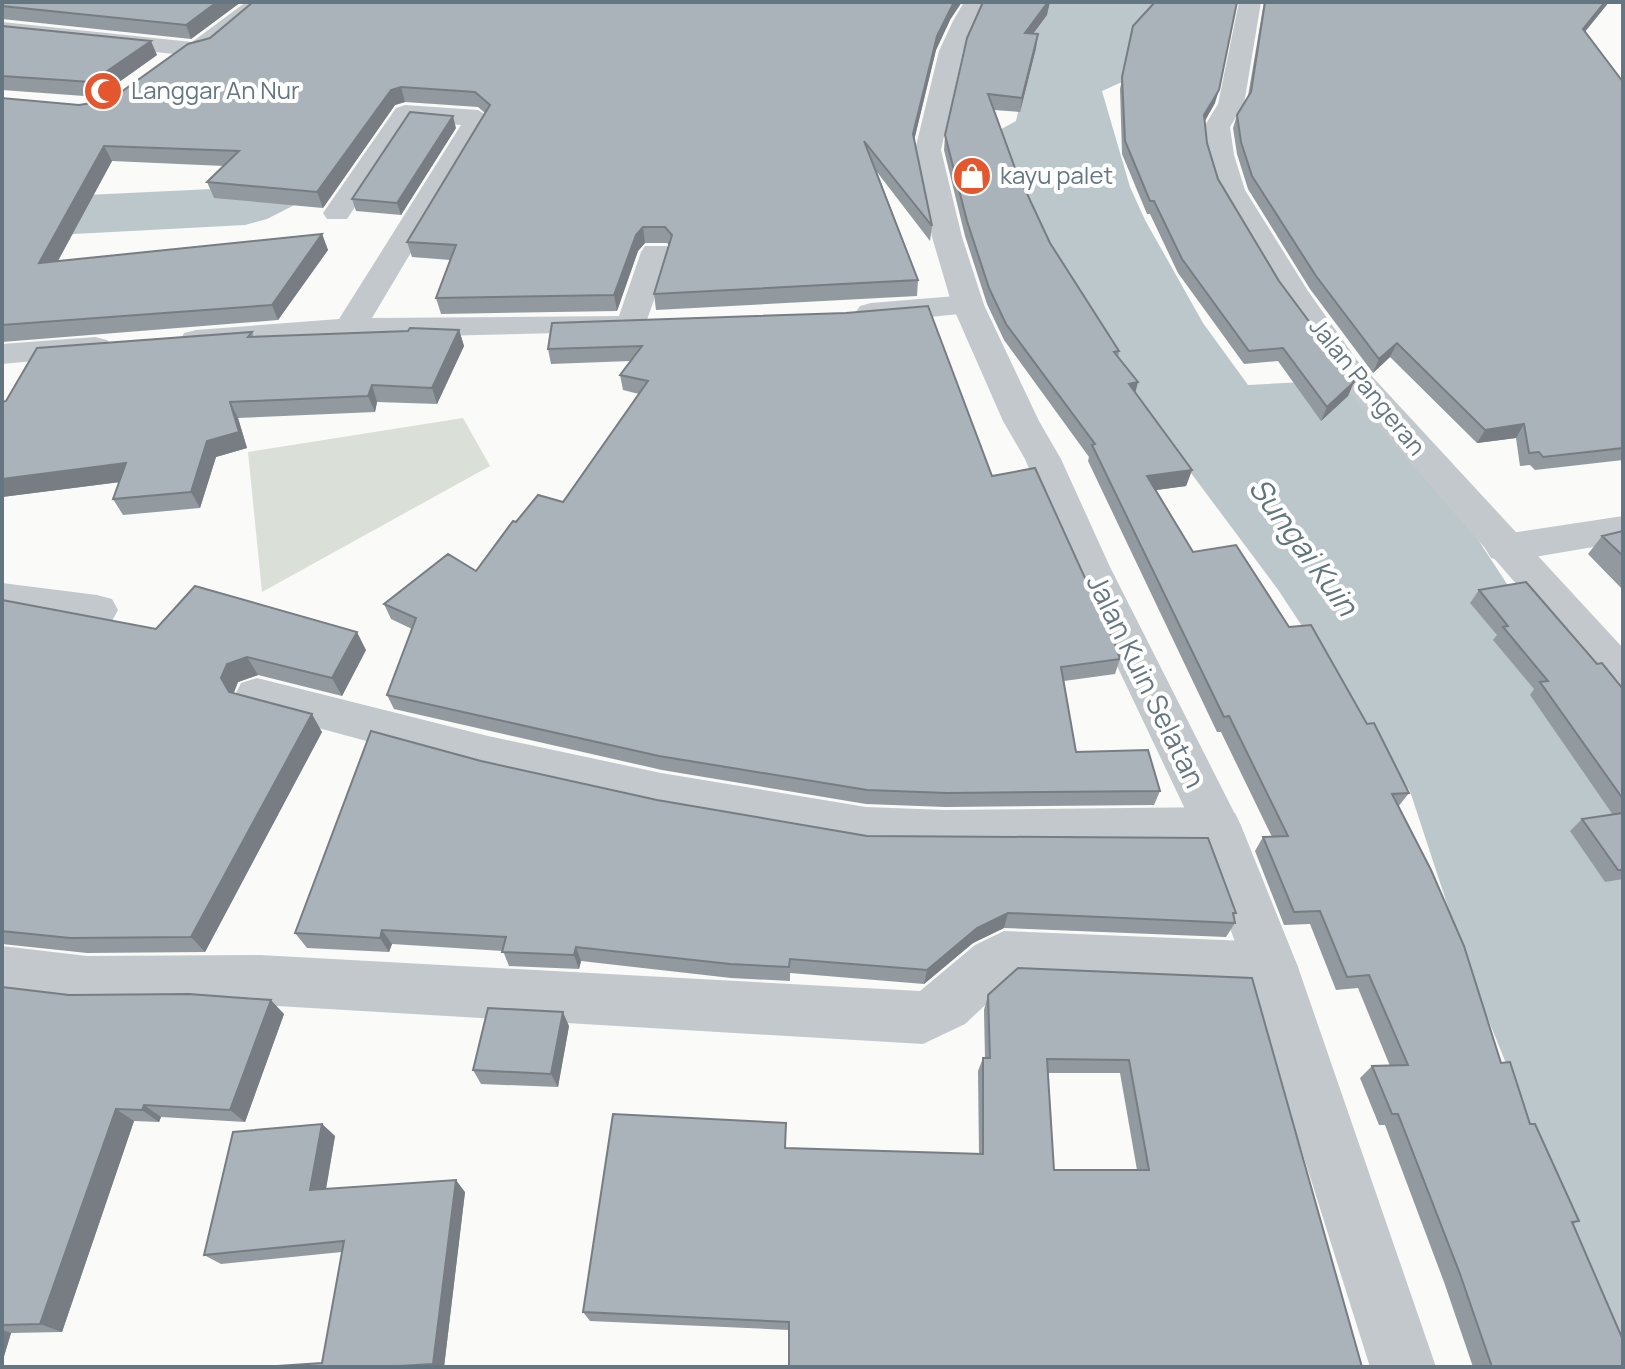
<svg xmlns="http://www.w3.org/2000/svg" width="1625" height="1369" viewBox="0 0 1625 1369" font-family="Manrope,sans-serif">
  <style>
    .green { fill: #dadfd7 }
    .water { fill: #bbc7cb }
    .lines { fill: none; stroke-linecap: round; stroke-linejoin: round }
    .river { fill: #bbc7cb; fill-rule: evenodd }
    .minor { fill: #c3c8cc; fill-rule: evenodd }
    .tertiary { fill: #c3c8cc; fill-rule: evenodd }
    .wall { fill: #929a9f; fill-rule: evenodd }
    .shaded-wall { fill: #777d82 }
    .building { fill: #aab3b9; stroke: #777d82; stroke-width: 2; fill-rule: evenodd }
    .labels { text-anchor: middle; stroke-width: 8; stroke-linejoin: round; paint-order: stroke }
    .far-poi-label { font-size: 24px; fill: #657683; stroke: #fff; text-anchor: start }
    .far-street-label { font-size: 24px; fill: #657683; stroke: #fff }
    .street-label { font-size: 28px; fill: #657683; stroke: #fff }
    .water-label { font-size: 30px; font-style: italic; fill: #60757c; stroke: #fff }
  </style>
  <rect width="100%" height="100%" fill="#fafaf8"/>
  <path class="green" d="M463,418l27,48 -228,126 -14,-140z"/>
  <path class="water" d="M1029,2h203l-20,40 -110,49 28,96 15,33 58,103 45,62 94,-5 131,152 34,52 116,128v640l-152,-375 -61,-186 -131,-200 -91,-122 -72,-106 -47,-76 -75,-154 22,-12 19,-85z"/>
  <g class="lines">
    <path class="river" d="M327,85l20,5 8,12 -25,41 -6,38 -8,13 -49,25 -22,6 -171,9 -72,23v-41l63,-20 168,-8 33,-17 6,-28 35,-53z"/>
    <path class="minor" d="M246,2h25l-57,48 -21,6 -191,-20v-14l190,20z
      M964,2h22l-14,24 -8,2 -11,-7z
      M405,105l73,5 13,8 -119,200 247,-2 22,-64 4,-6h22l4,6 -28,79 -293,7 -154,12 -12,-3 -4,-7 4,-7 12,-3 143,-11 122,-194 -49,-4 -65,98h-20l-4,-6 73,-105z
      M968,295l11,3 5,7 -5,7 -108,11 -11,-3 -5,-7 5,-7 11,-3z
      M95,337l12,3 5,7 -5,7 -105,10v-20z
      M1623,516v26l-118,20 -14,-4 -6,-10 6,-10 14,-4z
      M2,583l95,12 15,4 6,11 -6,11 -15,4 -95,-12z
      M257,678l231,58 173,37 205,34 79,3 273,-3 17,6 7,15 -7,15 -17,6 -273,3 -79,-3 -205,-36 -173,-39 -247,-67 -6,-12 6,-12z
      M1004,931l267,11 19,7 8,18 -8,18 -19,7 -259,-12 -47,44 -42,20 -663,-39 -173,1 -85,-10v-50l85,10 173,-1 660,36 55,-46z"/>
    <path class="tertiary" d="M1239,2h22l-17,102 -14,23 4,28 11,35 63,101 48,68 267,289v46l-15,-5 -276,-316 -55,-80 -60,-103 -11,-35 -2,-28 14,-23z
      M964,14l11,7 -12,30 -22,99 21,87 22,68 55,116 22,38 49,108 132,261 56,139 138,400h-66l-126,-400 -50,-139 -124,-261 -45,-108 -22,-38 -51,-116 -20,-68 -17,-87 24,-99 14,-30z"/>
  </g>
  <path class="wall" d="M2,2h239l-50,37 -189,-20z
    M1264,2h345l-24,30 38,50v378l-88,10 -5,-5 -10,1 -4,-28 -39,5 -87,-86 -17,16 -63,-84 -62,-100 -11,-35 -4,-26 4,-13 11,-19z
    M1154,4l61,99 -10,18 2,22 11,36 61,102 75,101 -6,14 -27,25 -43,-60 -34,3 -66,-91 -28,-59h-3l-25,-60 -2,-65 13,-63z
    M1047,15l-14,19 3,14 -16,64 -26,-2 21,58 35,75 69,108 -1,6 17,35 57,78 -6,16 -30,4 37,62 96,75 78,97 42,69 -11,14 103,256 78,158 -6,3 50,143h-150l-29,-85 -59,-157h-6l-19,-47 12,-12h18l-32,-78 -22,2 -26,-66 -26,1 -29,-74 8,-14h9l-51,-105h-4l-129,-271 1,-4 -85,-117 -17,-36 -22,-68 -21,-86 1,-15z
    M950,20l-14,30 -22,90 18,86 -2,15 -53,-69 41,108 -1,16 -261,14 -2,-16 15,-49 -2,-2h-22l-7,8 -21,60 -176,3 -5,-16 14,-38 -38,-3 -5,-15 78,-129 -7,-6 -73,-5 -10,3 -72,103 -109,-10 -7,-16 17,-16 -112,-5 -54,100 264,-27 6,16 -50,70 -276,22v-244l77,7z
    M2,26l155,29 -59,42 -96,-7z
    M456,128l-55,87 -45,-4 -4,-12z
    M846,313l146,163 128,183 -5,15 -51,7 12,71 84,39 -6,14 -209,2 -79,-3 -204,-34 -268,-61 -7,-14 25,-66 -21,-10 -7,-15 92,-33 40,-49 47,-20 76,-108 -16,-4 -3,-15 10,-14 -79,3 -3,-15z
    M459,330l5,16 -27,58 -60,-2 -2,10 -137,6 9,30 -31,9 -16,51 -77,7 -10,-16 7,-17 -118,15 250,-165 2,5z
    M1623,531v59l-35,-36 14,-18z
    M1479,590l118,74 26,25v190l-18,3 -35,-51 12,-12 31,-4 -83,-120 4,-6 -41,-49 4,-5 -27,-32z
    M2,600l154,29 210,21 -24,46 -84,-21 -20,7 -4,11 88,39 -117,220 -118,1 -85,-9z
    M481,761l176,39 579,113 -3,3 2,7 -9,14 -222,-9 -31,15 -49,41 -134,-11v8l-59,-3 -150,-17 -2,8 -70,-3 -6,-15 -111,-7 -3,8 -82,-4 -12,-15z
    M1252,978l110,389 -573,-37 -199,-9 -7,-9 203,-189v25l193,6 -1,-83 5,-13h2l-1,-48 4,-15zM1048,1073h72l17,97h-83z
    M2,987l67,8 215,19 -39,108 -84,-5 -2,5 -25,-1 -72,211 -51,1 -9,30z
    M569,1026l-11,61 -77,-3 -8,-14z
    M322,1124l13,12 -9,53 139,3 -21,175h-182l60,-4 20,-111 -121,12 -17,-9z"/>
  <path class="shaded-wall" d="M217,2h24l-50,37 -5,-14z
    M954,2h8l-12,18 -14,30 -24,99 1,-15 24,-98z
    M1048,2h2l-3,13 -24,32 2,-14z
    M1605,2h4l-32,39 6,-12z
    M1038,34l-2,14 -16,64 2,-14z
    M151,41l6,14 -59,42 -7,-15z
    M401,87l4,15 -10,3 -72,103 -6,-16 74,-102z
    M1219,90l-4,13 -14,24 3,-12z
    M453,116l3,12 -55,87 -4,-12z
    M104,146l8,15 -64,118 -9,-16z
    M643,227l2,16 -7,8 -21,60 -3,-16 22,-60z
    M322,234l6,16 -50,70 -6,-15z
    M459,330l5,16 -27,58 -5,-16z
    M1397,343l-7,14 -17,16 6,-14z
    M1138,382l-4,16 -5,-14z
    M1354,382l-6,14 -27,25 6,-14z
    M372,385l5,17 -2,10 -7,-16z
    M230,402l8,16 9,30 -31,9 -16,51 -9,-16 16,-51z
    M1524,424l-8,14 -39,5 8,-13z
    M126,463l10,17 -134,17v-18z
    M1192,470l-6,16 -44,6 5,-16z
    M357,632l9,18 -24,46 -10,-18z
    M247,657l11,18 -20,7 -6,14 8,14 -19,-32 6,-14z
    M312,714l10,18 -117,220 -14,-15z
    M1008,913l-4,15 -31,15 -49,41 3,-14 50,-42z
    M382,930l10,14 -3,8 -9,-14z
    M576,947l5,14 -2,8 -5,-14z
    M271,1000l13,14 -39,108 -15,-12z
    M563,1012l6,14 -11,61 -7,-13z
    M144,1105l17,12 -2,5 -17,-12z
    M116,1109l18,12 -72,211 -22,-8z
    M322,1124l13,12 -11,64 -14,-10z
    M456,1180l9,12 -21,175h-6l-5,-3z
    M2,1330l9,3 -9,30z"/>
  <path class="building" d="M2,2h215l-31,23 -184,-19z
    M253,2h701l-17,34 -24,98 19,92 -68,-85 54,139 -264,14 18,-59 -7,-8h-22l-7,8 -22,60 -178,3 20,-53 -49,-3 83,-137 -15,-13 -74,-5 -10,3 -74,102 -110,-10 32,-31 -135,-5 -65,117 283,-29 -50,71 -270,20v-227l77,7 31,-5 78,-56 22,-6z
    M983,2h65l-23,31 13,1 -16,64 -34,-4 27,74 35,75 69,108 -5,1 24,30 -9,2 63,86 -45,6 46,76 43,-7 53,82 22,-2 56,99 7,-1 35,70 -17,1 39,76 33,76 37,117 9,-1 20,62h5l44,97 -7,1 51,118v27h-131l-32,-93 -62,-160h-6l-20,-48 36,-1 -39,-90 -22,2 -27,-66 -26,1 -31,-75 25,-1 -59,-120 -5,1 -132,-272 3,-1 -89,-120 -17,-36 -22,-67 -22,-86 22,-97z
    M1155,2h82l-18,88 -15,25 3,28 11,36 61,102 75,101 -27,25 -44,-59 -34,3 -67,-92 -28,-58h-4l-25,-60 -3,-64 11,-51z
    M1265,2h340l-22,27 40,53v366l-80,9 -4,-5 -10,1 -5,-29 -39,6 -88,-87 -18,16 -63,-83 -64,-100 -11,-34 -4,-27 14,-23z
    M2,26l149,15 -60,41 -89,-6z
    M410,112l43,4 -56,87 -45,-4z
    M928,306l64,170 43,-8 80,176 5,15 -59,8 15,85 72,-2 12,41 -213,2 -80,-3 -208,-34 -272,-61 29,-77 -32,-14 64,-50 28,17 37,-50 3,1 22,-27 25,7 85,-121 -28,-6 22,-29 -94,3 4,-26 294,-10z
    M410,328l49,2 -27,58 -60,-3 -4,11 -138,6 9,30 -32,9 -16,51 -78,7 13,-36 -124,16v-77l4,-1 31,-53 215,-16 -4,5 160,-6z
    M1623,531v25l-21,-20z
    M1526,582l71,82 5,-1 21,26v110l-83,-117 8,-1 -45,-54 5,-1 -29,-36z
    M195,586l162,46 -25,46 -85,-21 -20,7 -6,14 8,14 83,22 -121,223 -121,1 -68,-7v-331l154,29z
    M371,731l110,30 176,39 210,36 341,2 28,75h-3l2,10 -227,-10 -31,15 -50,42 -137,-11 -1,8 -59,-3 -154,-17 -2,8 -72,-3 4,-15 -124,-7 -2,8 -85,-5z
    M1623,813v57h-5l-36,-51z
    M1018,968l234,10 110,389h-573v-45l-206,-10 30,-198 173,9 -1,25 198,6v-96h7l-2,-63zM1047,1059l82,1 20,110h-95z
    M2,987l67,8 120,-1 82,6 -41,110 -86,-5 -2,5 -26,-1 -76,215 -38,1z
    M488,1008l75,4 -12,62 -78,-4z
    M322,1124l-12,66 146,-10 -23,184 -34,2v1h-137l60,-4 22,-122 -140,14 29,-123z"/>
  <defs>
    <symbol id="mosque-disc" viewBox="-11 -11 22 22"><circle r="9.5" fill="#e4572e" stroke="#fff"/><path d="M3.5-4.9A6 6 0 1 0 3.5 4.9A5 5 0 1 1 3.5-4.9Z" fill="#fff"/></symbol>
    <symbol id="shop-disc" viewBox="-11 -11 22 22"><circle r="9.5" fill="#e4572e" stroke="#fff"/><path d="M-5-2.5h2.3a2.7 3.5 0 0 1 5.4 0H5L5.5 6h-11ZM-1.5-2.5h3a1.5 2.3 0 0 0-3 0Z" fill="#fff"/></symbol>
  </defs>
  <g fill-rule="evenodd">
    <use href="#mosque-disc" x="81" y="69" width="44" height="44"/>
    <use href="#shop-disc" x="950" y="154" width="44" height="44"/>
  </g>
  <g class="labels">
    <g class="far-poi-label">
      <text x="131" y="99">Langgar An Nur</text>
      <text x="1000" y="184">kayu palet</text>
    </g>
    <g class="far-street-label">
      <text transform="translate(1367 387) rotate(51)" y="8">Jalan Pangeran</text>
    </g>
    <g class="street-label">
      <text transform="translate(1146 681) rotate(64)" y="10">Jalan Kuin Selatan</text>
    </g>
    <g class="water-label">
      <text transform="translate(1303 547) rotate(54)" y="10">Sungai Kuin</text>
    </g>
  </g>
  <rect width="1625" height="1369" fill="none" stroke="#657683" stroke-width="8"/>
</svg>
